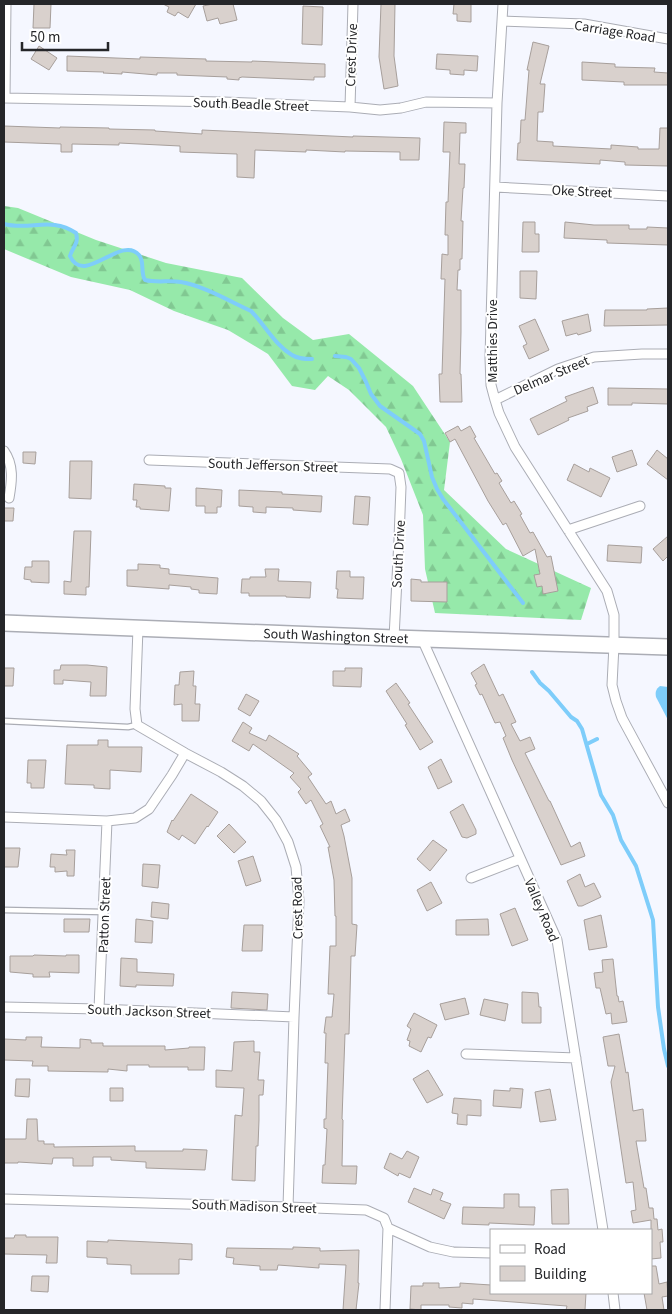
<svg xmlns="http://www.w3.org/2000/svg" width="672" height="1314" viewBox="0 0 672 1314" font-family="'Source Sans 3',sans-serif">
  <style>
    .forest { fill: url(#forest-firs) }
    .water { fill: #7ecdfa }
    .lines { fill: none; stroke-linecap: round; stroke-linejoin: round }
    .stream { stroke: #7ecdfa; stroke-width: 4 }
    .building { fill: #d9d1cd; stroke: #a79f9b }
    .service-casing { stroke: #abadb5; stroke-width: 7 }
    .minor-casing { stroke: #abadb5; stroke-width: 11 }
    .primary-casing { stroke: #abadb5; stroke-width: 18 }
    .service { stroke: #fff; stroke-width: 4.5 }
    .minor { stroke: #fff; stroke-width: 9 }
    .primary { stroke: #fff; stroke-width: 15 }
    .labels { text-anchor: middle; stroke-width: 4; stroke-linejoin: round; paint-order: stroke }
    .street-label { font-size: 14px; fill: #252629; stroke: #fff }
  </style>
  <defs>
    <pattern id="forest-firs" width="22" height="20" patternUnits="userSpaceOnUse" patternTransform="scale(1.25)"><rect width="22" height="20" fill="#96e9aa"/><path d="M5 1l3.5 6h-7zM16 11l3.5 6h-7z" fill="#81c892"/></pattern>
  </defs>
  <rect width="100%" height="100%" fill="#f5f7ff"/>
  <path class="forest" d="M4,206l14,2 78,32 70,23 76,15 41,40 30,22 36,-6 64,52 37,56 -6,48 62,59 85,39 -10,32 -146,-7 -10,-44 -2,-54 -22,-56 -15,-32 -37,-37 -21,-14 -13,14 -23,-4 -24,-32 -40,-24 -54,-19 -44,-21 -59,-13 -67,-28z"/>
  <path class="water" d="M660,686l8,1v33l-12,-23c-1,-5 0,-8 4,-11z"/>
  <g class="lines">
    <path class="stream" d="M4,224c26,7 47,-8 72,9 3,11 -3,13 -6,23 14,31 51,-22 69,-1 6,7 1,17 6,25 12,3 24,0 36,2 23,4 48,19 70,29 14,14 24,34 41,44 6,4 13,4 20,4
      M335,356l11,1 5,2 8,9 7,14 5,12 9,12 40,28 4,7 8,36 5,12 6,10 80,104
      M532,672l8,11 9,8 22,26 6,4 5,8 19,66 12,20 8,25 15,26 17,54 5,87 6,42 4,17
      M587,744l10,-5"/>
  </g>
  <path class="building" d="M34,4h17l-1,24h-17z
    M163,4h33l-8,14 -10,-6 -3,4 -8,-4 2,-5z
    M213,4h20l4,16 -17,4 -2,-6 -11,3 -4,-15z
    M381,4h14l-1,52 4,30 -14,3 -5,-32z
    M454,4h17v18l-14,-1v-7h-4z
    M303,6l20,1 -1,38 -20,-1z
    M533,42l16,4 -9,38h5l-2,28h-5l-1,29 16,1v4l58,3v-4l27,2v2h21l1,-21h8v38l-43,-1v-3l-25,-2v4l-83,-4 1,-17h2l1,-23h4l4,-50h-2z
    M39,46l18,12 -8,12 -18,-11z
    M437,54l41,2 -1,15 -13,-1v5l-14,-1v-4l-14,-1z
    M67,56l73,3v-2l66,2v2l46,1v-1l73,3v13h-11v3l-72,-3 -3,1v2l-12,-1v-2l-50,-2v-2h-20v2l-35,-3v2l-19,-1 1,-1 -37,-1z
    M582,62l33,2v3l40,1 -1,4 14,1v12h-44v-3l-42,-2z
    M444,122l22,1v10h-6l-1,31h6l-1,24h-1l-2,33h2l-1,38h-2v11h-2l-1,20h4v42l-1,42h1l1,28h-22l-1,-28h3l3,-95h-4l1,-25 6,1v-20h-3l1,-33h2l2,-50h-7z
    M4,126l56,2v-1l49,1v1l46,1v1l47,3v-4l151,7v-1l67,2 -1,22h-19v-8l-55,-1v1l-39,-2v2l-51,-2 -1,28 -17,-1v-23l-57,-2v-6l-61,-3v2l-47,-1v8h-11v-8l-57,-2z
    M523,222h12v12h4v18h-17z
    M565,222l29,3h35v4h18v-2l21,1v17l-61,-2v-3l-43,-2z
    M520,271h17l-1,28 -16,-1z
    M668,308v17l-64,1 1,-16h42v-1z
    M588,314l3,17 -13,4 -1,-2 -11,3 -4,-15z
    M535,319l14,31 -20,9 -6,-13 4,-2 -8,-18z
    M593,387l5,16 -11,4 1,4 -20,7 1,2 -31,15 -8,-16 37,-18 -2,-4z
    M608,388l60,1v15l-36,-1v2h-24z
    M458,426l3,5 9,-5 6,11 -2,1 21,36 2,-1 5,8 -3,2 12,20 3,-2 8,13 -2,1 10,18 3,-1 14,25 4,-1 7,35 -15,3 -1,-8 -5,1 -3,-12 6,-1 -5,-25 -12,7 -17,-33 -3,2 -15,-24 -33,-62 -5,3 -5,-9z
    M632,450l5,15 -20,7 -5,-15z
    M657,450l11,9v21l-21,-16z
    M23,452h13l-1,12 -12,-1z
    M70,461h22l-1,38 -22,-1z
    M574,464l15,8 1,-4 20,10 -9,19 -34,-17z
    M134,484l31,2v2h6l-2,23 -29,-2v-2h-4l1,-7h-4z
    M196,488l26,2 -1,17h-4v6h-12v-7h-9z
    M239,490l43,2v2l40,2 -1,16 -28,-2v-2l-27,-1v6l-13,-1v-5l-14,-1z
    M355,496l15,1 -2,28 -15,-1z
    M4,508h10l-1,13h-9z
    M74,531h17l-2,56h-3v8l-22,-1v-13l7,1z
    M668,536v20l-5,5 -10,-12z
    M608,545l34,2 -1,16 -34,-2z
    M32,561h17v22l-18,-1v-2l-7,-1 1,-12h7z
    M138,564l22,1v3l9,1v5l49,4 -1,16 -18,-1v-3l-8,-1v-2l-22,-2v4l-42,-3v-16h11z
    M265,569h14l-1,12 33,1 -1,16 -24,-1v-1h-37v-3h-8l1,-14h8v-2h16z
    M337,571h13v6h14l-1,22 -26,-1 1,-9h-2z
    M411,579l10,1v2h26v20l-36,-1z
    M484,664l15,32 4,-2 13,28 -5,2 9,17 10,-4 5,12 -10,4 24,48h1l21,46 9,-5 5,14 -24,9 -49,-105 -9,-22 3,-2 -6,-14 -5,1 -13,-29 -2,1 -5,-10 2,-1 -6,-11z
    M61,665h26l20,2 -1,29h-16l1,-14 -28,-2v4h-9v-14h6z
    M4,668h10l-1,18h-9z
    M345,668h17l-1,19 -28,-1v-15h12z
    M194,671l-1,15h3l-1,18h5l-1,17h-17v-17l-8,1 1,-20h4l1,-13z
    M396,683l14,20 -2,1 25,38 -13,8 -15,-25 2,-1 -21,-33z
    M246,694l13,7 -9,15 -12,-7z
    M243,722l9,6 -3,5 17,8 3,-6 30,19 -2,2 15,18 -4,3 18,27 5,-3 5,13 9,-5 5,12 -9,4 3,11 8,42v46l5,1 -2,31h-4l-2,78h-4l-3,85 1,1 -1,46h15l-1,18 -34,-1 1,-18h2l2,-36 -3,-1v-9h2l2,-56h-3l1,-30h-2l2,-16h6l2,-23h-6l2,-48h6v-30h-1l-1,-36 -6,-33h2l-10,-21 3,-2 -12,-24 -5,4 -8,-12 3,-3 -11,-12 4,-4 -41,-29 -4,7 -17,-10z
    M98,740h10v7h34l-1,25 -31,-2v19l-16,-1v-3l-29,-1 2,-39h31z
    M441,759l11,23 -14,7 -10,-22z
    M28,760h18l-2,28h-13v-5h-4z
    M191,794l27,18 -10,15 -1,-1 -12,18 -13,-9 -3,5 -12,-8 5,-12 1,1z
    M463,804l13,26v4l-9,4 -5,-1 -12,-25z
    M229,824l17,18 -12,11 -17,-17z
    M433,840l14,10 -17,21 -13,-12z
    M4,848h16l-2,19h-14z
    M66,850h9l-1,26h-7v-5l-12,1v-5h-5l1,-13 16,1z
    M253,856l8,25 -15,5 -8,-25z
    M143,864l17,1 -2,23 -16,-2z
    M580,874l5,13 9,-4 7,14 -19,9h-4l-11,-25z
    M431,882l11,21 -15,8 -10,-21z
    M152,902l17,2 -1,15 -17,-2z
    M515,908l13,32 -16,6 -12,-32z
    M601,915l6,32 -18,3 -5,-30z
    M64,919h26l-1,13h-25z
    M136,919l17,2 -1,22 -17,-1z
    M488,919l1,16h-33v-15z
    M244,925h19l-1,26h-20z
    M34,955l32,1v-1h13v18l-30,-1 1,5h-17v-3l-23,-2v-16h23z
    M121,958l16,1v13l37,2 -1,12 -37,-1v2l-16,-1z
    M613,959l4,37h1l1,6 4,-1 4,21 -15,2 -1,-11 -5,1 -6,-26h-4l-2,-15 9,-1 -1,-12z
    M232,992l36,2 -1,16 -36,-2z
    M522,992l16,1 1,14h2v16h-19z
    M465,998l4,16 -24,6 -5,-16z
    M484,999l24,5 -3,17 -25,-6z
    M414,1013l23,12 -6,13 -3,-1 -7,15 -12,-6 1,-5 -3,-1 4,-11 -4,-3z
    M619,1034l7,39 2,-1 5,39 10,-2 3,32h-10l8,47h2l3,20h4l1,11h3l1,11 4,-1 1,13h-3l1,16 -10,1v-39l-18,3 -2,-12 5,-1 -3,-28 -7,1 -15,-101 4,-16h-7l-5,-29z
    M26,1037h16l-1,10 39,1v-9l11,1v3h12v3h62v4l24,-2v-1h16l-1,23h-16v-3h-39v-2h-22v6l-19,-2v3l-60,-1v-5h-16l1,-5 -29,-1v-21l22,1z
    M254,1041v11h6l-2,28h6l-1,15h-4v25l-1,26h-2l-1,35 -23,-1 3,-65 7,1 2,-28 -28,-1v-17l16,1 2,-29z
    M428,1070l15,25 -16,8 -14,-24z
    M16,1079h14l-1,18 -14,-1z
    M110,1088h13v13h-13z
    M510,1088l13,1 -2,19 -28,-2 1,-16 16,1z
    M550,1089l6,31 -16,2 -5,-30z
    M454,1098l27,2v16l-14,-1v10l-10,-1 1,-10 -6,-1z
    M27,1119h10l1,22h6v3h10v3l81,-1v5h48v-2l24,1 -2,20 -59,-2v-6l-35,-2v-3h-18v9h-20v-8h-20l-1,6 -34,-2v1h-14v-24h22z
    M407,1151l12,6 -9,21 -11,-5 -1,3 -14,-8 6,-15 12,6z
    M414,1188l17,7 2,-6 10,4 -3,7 11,4 -7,15 -36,-17z
    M568,1189l1,35h-17l-1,-34z
    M504,1194h15v13h16l-1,18 -45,-2v2l-27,-1 1,-17 41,1z
    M15,1235h11v2h32l-1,26h-11l1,-8 -43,-1v-16h10z
    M108,1240l84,4v16l-13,-1v15h-48v-9l-24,-1v-6l-20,-1v-16l21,1z
    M293,1247l27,1v3l39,-1 -1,33h1l-3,27h-13l3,-45 -27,-1v4l-41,-3 -1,5h-17v-4l-27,-2 1,-6 -8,-1 1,-9 66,1z
    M651,1266h5l3,18 8,-2 1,14 -6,1 2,13h-17l-3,-17h7z
    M32,1276h17l-1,16 -17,-1z
    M423,1283h16v5l21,-1v-4l31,2v8h95l-1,17h-19l1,-4 -94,-7v5l-11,-1v5l-13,-1v-2h-28v5l-11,-1 1,-23h12z"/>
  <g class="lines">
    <defs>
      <path id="service" d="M4,721l124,6 9,-2
        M4,910l100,2"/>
      <path id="minor" d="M503,4l-6,99 -7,255 1,27 4,15 4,13 16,34 92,144 7,24v30l-2,40 4,16 6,17 46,85
        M502,21l82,3 84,15
        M4,98l219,4 127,5 30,3 21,-2 25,-6 71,1
        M5,98l1,-94
        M350,107l3,-103
        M495,187l173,9
        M495,400l63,-31 36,-12 48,-3h26
        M4,451c10,14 8,30 5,47
        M149,460l241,9 9,4 2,14 -2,52 -5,99
        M568,530l72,-24
        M138,628l-3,81 2,16 48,28 36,19 22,14 18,15 15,19 12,22 8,25 3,34 -5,116 -6,190
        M422,639l135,301 46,290
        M4,817l103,4 28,-3 14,-9 23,-34 13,-22
        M471,878l49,-19
        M4,1007l95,2 195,8
        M99,1009l8,-188
        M466,1054l110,4
        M4,1199l284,8 78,3 18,8 4,10 42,19 23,5 38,1
        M613,1293l2,17
        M385,1310l3,-82"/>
      <g id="primary">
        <path id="s1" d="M4,623l390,15 274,9"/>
      </g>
    </defs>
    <use href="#service" class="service-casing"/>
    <use href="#minor" class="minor-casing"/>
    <use href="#primary" class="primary-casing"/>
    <use href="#service" class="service"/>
    <use href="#minor" class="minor"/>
    <use href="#primary" class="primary"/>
  </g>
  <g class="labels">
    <g class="street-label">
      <text transform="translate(615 31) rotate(9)" y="5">Carriage Road</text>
      <text transform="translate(351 55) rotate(-88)" y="5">Crest Drive</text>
      <text transform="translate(251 104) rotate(2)" y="5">South Beadle Street</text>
      <text transform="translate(582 191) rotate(3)" y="5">Oke Street</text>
      <text transform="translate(492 341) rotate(-90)" y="5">Matthies Drive</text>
      <text transform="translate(551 375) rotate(-23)" y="5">Delmar Street</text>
      <text transform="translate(273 465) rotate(2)" y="5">South Jefferson Street</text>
      <text transform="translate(398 554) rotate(-87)" y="5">South Drive</text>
      <text dy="5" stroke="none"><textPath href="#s1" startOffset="332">South Washington Street</textPath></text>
      <text transform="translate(297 908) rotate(-91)" y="5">Crest Road</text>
      <text transform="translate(542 910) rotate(67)" y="5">Valley Road</text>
      <text transform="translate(104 915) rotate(-88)" y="5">Patton Street</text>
      <text transform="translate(149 1011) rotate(2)" y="5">South Jackson Street</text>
      <text transform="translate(254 1206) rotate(2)" y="5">South Madison Street</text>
    </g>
  </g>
  <rect width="672" height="1314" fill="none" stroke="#252629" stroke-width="10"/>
  <rect x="490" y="1229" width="162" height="65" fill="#ffffff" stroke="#a8a8a9"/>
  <rect x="500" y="1245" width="25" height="8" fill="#ffffff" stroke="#a8a8a9"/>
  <text x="534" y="1254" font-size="15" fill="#252629">Road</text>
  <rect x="500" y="1266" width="25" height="15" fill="#d9d1cd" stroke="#a8a8a9"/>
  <text x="534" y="1279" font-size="15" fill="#252629">Building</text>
  <path d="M22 42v8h86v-8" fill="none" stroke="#252629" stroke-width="2.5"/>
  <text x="30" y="42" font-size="15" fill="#252629" stroke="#ffffff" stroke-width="4" paint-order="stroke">50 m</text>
</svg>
